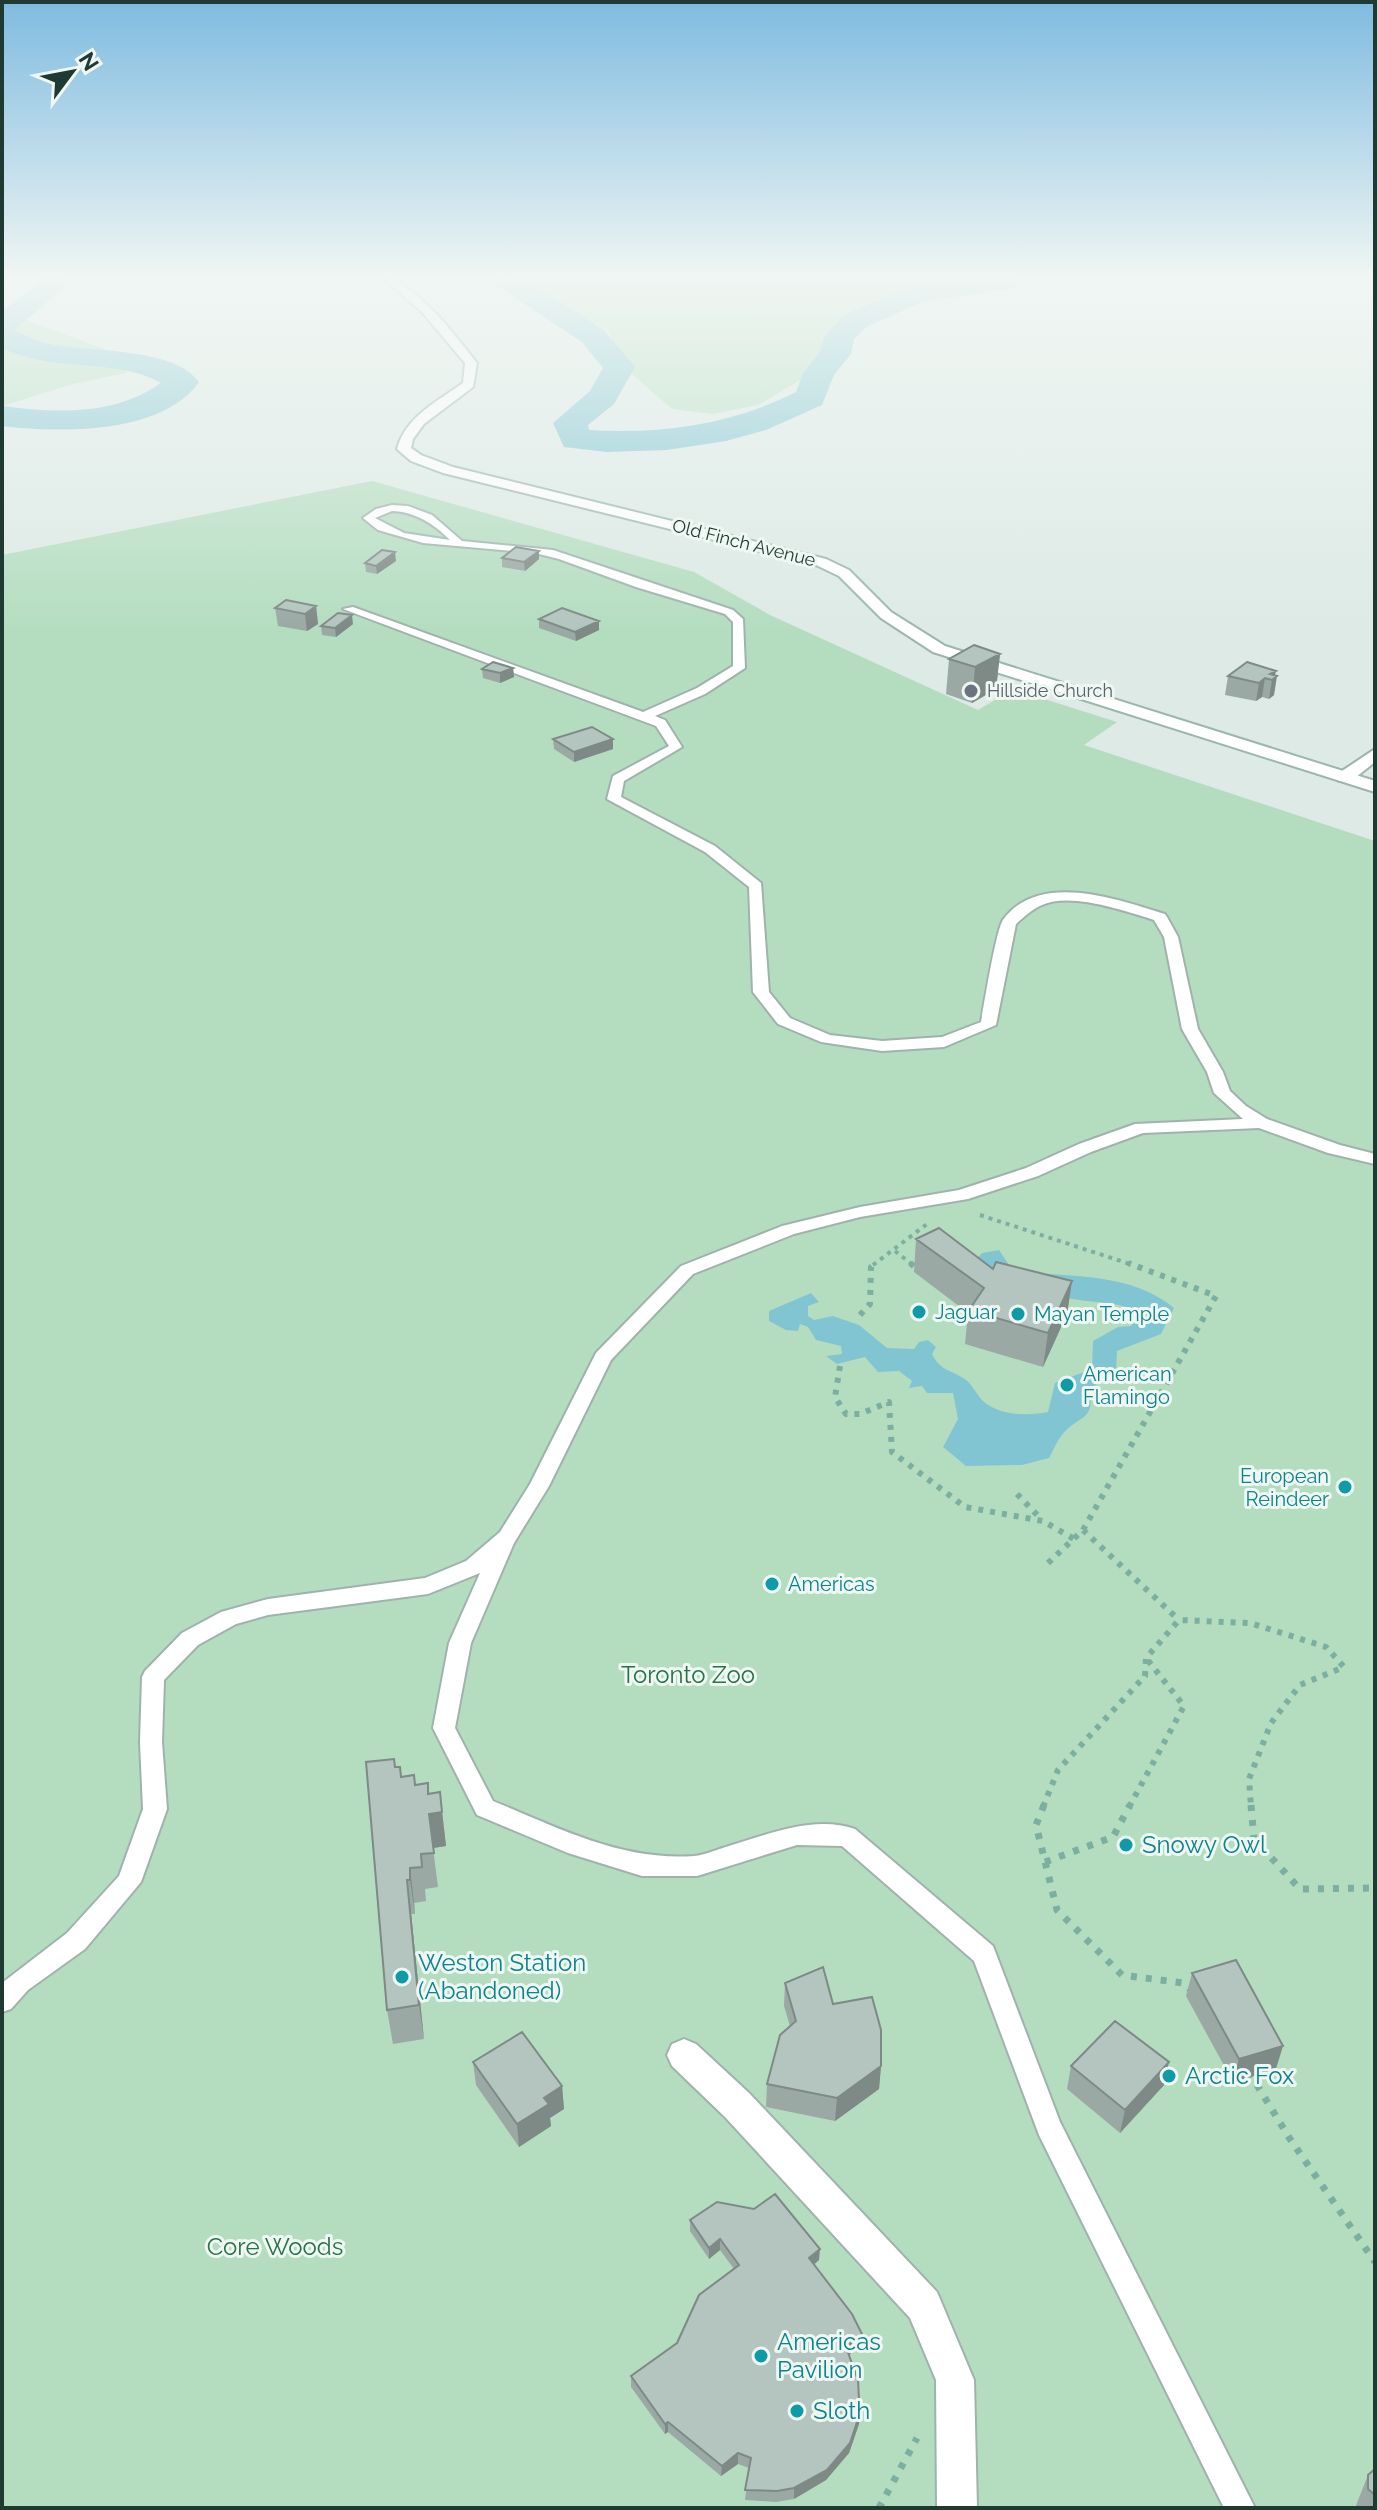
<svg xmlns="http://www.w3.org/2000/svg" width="1377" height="2510" viewBox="0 0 1377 2510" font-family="Raleway,sans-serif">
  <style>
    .green { fill: #b4ddc0 }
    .water { fill: #81c5d3 }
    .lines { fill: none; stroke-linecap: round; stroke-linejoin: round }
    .river { fill: #81c5d3; fill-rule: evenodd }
    .lane-casing { stroke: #a0b2ac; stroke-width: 4 }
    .street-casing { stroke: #a0b2ac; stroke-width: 4 }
    .secondary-casing { stroke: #9cb6ad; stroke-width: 4 }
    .path-far2 { stroke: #7cafa0; stroke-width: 4; stroke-dasharray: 4 5; stroke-linecap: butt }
    .path-far1 { stroke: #7cafa0; stroke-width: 6; stroke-dasharray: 5 7; stroke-linecap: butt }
    .path { stroke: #7cafa0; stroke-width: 7; stroke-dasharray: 6 9; stroke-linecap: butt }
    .lane { fill: #fff; fill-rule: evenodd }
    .street { fill: #fff; fill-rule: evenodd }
    .secondary { fill: #fff; fill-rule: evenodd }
    .wall { fill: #9aa9a3 }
    .shaded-wall { fill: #7d8a85 }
    .building { fill: #b3c5be; stroke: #7d8a85; stroke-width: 2 }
    .worship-dot { fill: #6b7280; stroke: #eef7f2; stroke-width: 3 }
    .culture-dot { fill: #0f9aa8; stroke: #eef7f2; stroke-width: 3 }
    .labels { text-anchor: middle; stroke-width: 6; stroke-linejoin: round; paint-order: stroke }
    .far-street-label { font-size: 18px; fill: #1e3a33; stroke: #eef7f2 }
    .far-worship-label { font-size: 18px; fill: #5b616d; stroke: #eef7f2; text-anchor: start }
    .culture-label { font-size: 20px; fill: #0d838f; stroke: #eef7f2; text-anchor: start }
    .near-park-label { font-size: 24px; fill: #277246; stroke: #eef7f2 }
    .near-culture-label { font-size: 24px; fill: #0d838f; stroke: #eef7f2; text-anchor: start }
  </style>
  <rect width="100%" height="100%" fill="#ddeae5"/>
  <path class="green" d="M520,279h477l-91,15 -46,22 -58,63 -44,26 -45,9 -41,-5 -46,-40 -17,-37z
    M2,307l5,6 122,45 -3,15 -53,11 -71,22z
    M372,481l322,91 76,43 208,95 35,-21 104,33 -33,23 291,96v1667h-1373v-1953z"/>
  <path class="water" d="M999,1250l14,21c54,7 116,0 161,37l-13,26 -44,17 -1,22 -26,15c5,35 -11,26 -28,47 -5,6 -9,16 -13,23l-27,7 -56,1 -23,-19 15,-28 -5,-26h-26l-5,-7 -13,2 3,-7 -13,-10 -21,1 -13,-15 -28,7 -11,-8 16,-2 -1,-8 -25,-6 -8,-13 -8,-3 -2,7 -12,-1 -17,-9v-10l42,-18 8,9 -11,4v10l6,4 19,-4 26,9 28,23 27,1 5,-7 9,-2 8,7 -4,7c9,18 19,15 34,26 7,5 10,14 16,20 16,16 46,16 66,12l7,-29 37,-14 1,-28 25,-14 13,-1 7,-10 -3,-6c-22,-9 -45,-7 -68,-12 -33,-7 -64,-22 -95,-34l10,-11z"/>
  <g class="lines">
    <path class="river" d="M35,279h28v10l-49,41c12,6 23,11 35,14 39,8 126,3 150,38 -37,53 -141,51 -197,44v-20c54,7 112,10 159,-23 -46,-26 -109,-10 -159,-35v-37l33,-25z
      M492,279h33l79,51 31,37 -21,37 -26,21 1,5c74,4 141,-5 207,-38l7,-19 17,-21 4,-15 20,-22 71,-30 44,-6h68l-4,6 -10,3 -91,14 -56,25 -12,12 -3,15 -17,21 -12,30 -56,25 -40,11 -59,9 -60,2 -43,-5 -11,-24 37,-32 13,-23 -21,-26 -86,-57z"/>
    <defs>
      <path id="lane" d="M392,505l16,1 24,9 30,26 91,9 180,60 10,9 2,49 -40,26 -50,22 10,4 17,27 -58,34 -3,16 94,49 46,37 8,109 21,26 40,17 52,6 60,-4 39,-15c3,-17 15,-92 22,-102 36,-50 116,-20 162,-6l2,3 11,20 20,92 25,43 7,19 16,15 21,13 73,26 35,9v10l-47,-11 -69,-25 -116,5 -52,19 -53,24 -70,23 -108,18 -66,17 -101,40 -82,86 -62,126 -35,57 -43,100 -16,85 38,73c66,27 128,60 201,55 11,-1 24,-7 35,-10 40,-12 85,-31 126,-17l138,117 67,176 195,386h-31l-185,-373 -65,-174 -132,-115 -45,-1 -100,31h-55l-74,-23 -91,-38 -44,-87 16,-85 31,-70 -52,21 -160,21 -32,9 -38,21 -34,35 -2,62 5,67 -26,73 -56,67 -57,41 -17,19 -9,3v-29l65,-50 52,-57 24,-67 -3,-67 2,-65 3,-6 37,-38 39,-21 47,-13 157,-21 41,-17 34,-29 30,-48 66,-131 85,-87 101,-40 78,-19 99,-17 67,-22 53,-24 56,-20 108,-5 -29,-26 -7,-21 -25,-43 -18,-92 -10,-17c-29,-9 -83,-28 -112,-15 -10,4 -18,12 -26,19l-20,101 -52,22 -62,4 -61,-9 -43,-18 -25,-32 -4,-105 -44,-35 -98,-53 6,-23 56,-30 -13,-20 -313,-117 10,-2 290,105 54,-24 36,-22v-44l-8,-8 -89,-27 -77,-28 -24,-6 -112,-10 -45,-13 -15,-12 13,-9zM392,511c23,1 41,12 58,29l-46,-7 -29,-15z"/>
      <path id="street" d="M1375,749v13l-24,19h-12l-3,-4 3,-4z
        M684,2039l12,5 53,49 188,199 37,88 3,128h-40l-1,-128 -26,-62 -185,-201 -53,-51 -5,-11 5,-11z"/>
      <path id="secondary" d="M384,279c29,0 75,61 93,84l-4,24 -49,37 -11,15 -2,9 10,7 32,12 373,92 23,11 42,42 54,34 430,135v11l-442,-140 -52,-34 -42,-42 -23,-11 -373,-92 -32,-12 -14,-12c8,-32 41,-48 66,-66l2,-20 -43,-51z"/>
    </defs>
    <use href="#lane" class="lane-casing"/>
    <use href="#street" class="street-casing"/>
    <use href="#secondary" class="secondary-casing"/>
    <path class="path-far2" d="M980,1215l153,50
      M895,1251l18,14
      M873,1265l54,-41"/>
    <path class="path-far1" d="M910,1263l8,7
      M860,1315l10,-11 1,-37 5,-4
      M840,1366l-5,31 11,17h14l29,-12 3,50 73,55 78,14 31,18
      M1017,1494l25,26
      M1083,1530l96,90
      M1048,1563l35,-33 133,-234 -88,-33
      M1043,1807l15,-37 87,-94 1,-18 33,-38 71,3 76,24 18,20 -44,18 -29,38 -22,56 2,28
      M1129,1807l55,-101 -38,-48"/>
    <path class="path" d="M1044,1805l-8,20 21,85 65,65 61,8 10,9
      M1251,1805l3,34 46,50 75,-1
      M1045,1862l68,-25 17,-32
      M1249,2072l41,67 85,123
      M879,2508l38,-70"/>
    <use href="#lane" class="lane"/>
    <use href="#street" class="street"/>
    <use href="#secondary" class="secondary"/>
  </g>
  <path class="wall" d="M502,558l37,1 -14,12 -23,-4z
    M396,561l-19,13 -11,-2 -1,-9z
    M316,606l2,18 -11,7 -29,-5 -3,-18z
    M539,619l60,2v9l-23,11 -37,-13z
    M353,624l-17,13 -14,-2 -1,-9z
    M1000,654l-4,35 -24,14 -26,-9 3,-35z
    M513,668l1,9 -14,6 -17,-5 -1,-9z
    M1228,676h47l-1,19 -5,4 -7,-2 -6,4 -31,-6z
    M553,739h60v10l-39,13 -20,-13z
    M916,1239l77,30 79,12 -5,33 -24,53 -78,-23 3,-31 -54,-41z
    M395,1767l6,9 28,18 11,-2 6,54 -13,2 5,39 -13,2 1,12 -12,2 1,11h-4l13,125 -31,5 -6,-34z
    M1192,1973l84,96 -43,13 -47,-86z
    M785,1983l48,21 48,62 -2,23 -44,32 -69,-14 1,-23 23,-58 -6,-20z
    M473,2062l89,24 2,23 -14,9 1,8 -32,21 -43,-62z
    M1071,2066l93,19 -44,48 -53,-44z
    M690,2220l129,40 -5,4 48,70 -1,11 -12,10 10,69 -10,29 -23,27 -32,19 -18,3 -31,-2 4,-32 -11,-4 -17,12 -53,-44 -3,2 -34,-47v-11l46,-33 57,-74 -14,-19 -11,9 -19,-28z
    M1375,2469v39h-20l13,-33z"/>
  <path class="shaded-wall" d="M539,551v8l-14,12 -1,-9z
    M395,552l1,9 -19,13 -1,-8z
    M316,606l2,18 -11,7 -2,-17z
    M352,615l1,9 -17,13 -1,-9z
    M599,621v9l-23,11 -1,-9z
    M1000,654l-4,35 -24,14 3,-36z
    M513,668l1,9 -14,6v-10z
    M1276,671l-2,8 3,-3 -3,19 -5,4 3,-19 -2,-6z
    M1265,678l-3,19 -6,4 3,-18z
    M613,739v10l-39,13v-10z
    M1072,1281l-5,33 -24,53 5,-34z
    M428,1783l4,30 10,-1 4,34 -13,2 -4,-34z
    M410,1868l4,35 1,11 -5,-34z
    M407,1880l4,34 13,125 -5,-34z
    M1283,2046l-7,23 -43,13 6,-23z
    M1169,2062l-5,23 -44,48 5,-23z
    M881,2066l-2,23 -44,32 2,-23z
    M562,2086l2,23 -14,9 1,8 -32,21 -2,-23 27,-26z
    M720,2239v11l-11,9v-11z
    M820,2249l-1,11 -10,9v-11z
    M862,2334l-1,11 -16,13 1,-11z
    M860,2413l-1,11 -10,29 -23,27 -32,19v-11z
    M668,2422v10l-3,2v-10z
    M738,2453v11l-17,12 1,-10z"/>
  <path class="building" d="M516,547l23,4 -15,11 -22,-4z
    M382,550l13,2 -19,14 -11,-3z
    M286,600l30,6 -11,8 -30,-6z
    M562,608l37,13 -24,11 -36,-13z
    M338,613l14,2 -17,13 -14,-2z
    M974,645l26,9 -25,13 -26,-8z
    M493,662l20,6 -13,5 -18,-4z
    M1247,662l29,9 -6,3 7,2 -5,4 -7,-2 -6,5 -31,-7z
    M592,727l21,12 -39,13 -21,-13z
    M939,1228l54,41 3,-7 76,19 -24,52 -79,-23 15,-22 -68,-49z
    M394,1759l1,8h5l1,10 13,-2 1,10 13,-2v11l12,-2 2,20 -13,2 5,39 -13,1 1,13 -12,1v12h-3l12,125 -32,5 -21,-248z
    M1236,1960l47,86 -44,13 -47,-86z
    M823,1967l10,37 39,-7 9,33v36l-44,32 -70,-14 13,-49 16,-14 -11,-38z
    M1115,2021l54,41 -44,48 -54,-44z
    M522,2032l40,54 -18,12 5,6 -32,20 -44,-62z
    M775,2194l45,55 -11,9 43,56 10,20 -16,13 12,33 1,19 1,14 -10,30 -23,27 -33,18 -17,3 -32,-1 6,-32 -13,-5 -16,13 -54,-44 -3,2 -34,-48 46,-33 22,-48 40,-30 -19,-26 -11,9 -19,-28 27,-18 37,7z
    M1375,2469v26l-7,-6v-14z"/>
  <linearGradient id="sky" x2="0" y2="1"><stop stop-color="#7fbbe0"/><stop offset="0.44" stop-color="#f0f6f3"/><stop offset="1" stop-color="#f0f6f3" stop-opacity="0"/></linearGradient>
  <rect width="1377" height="630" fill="url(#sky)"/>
  <circle class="worship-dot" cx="971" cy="691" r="8"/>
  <g class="culture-dot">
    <circle cx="919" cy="1312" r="8"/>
    <circle cx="1018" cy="1314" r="8"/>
    <circle cx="1067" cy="1385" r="8"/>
    <circle cx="1345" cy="1487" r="8"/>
    <circle cx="772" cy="1584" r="8"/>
    <circle cx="1126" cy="1845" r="8"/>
    <circle cx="402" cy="1977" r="8"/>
    <circle cx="1169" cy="2076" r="8"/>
    <circle cx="761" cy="2356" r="8"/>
    <circle cx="797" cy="2411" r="8"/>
  </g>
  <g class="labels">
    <g class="far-street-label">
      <text transform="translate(744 543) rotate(14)" y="6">Old Finch Avenue</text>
    </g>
    <g class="far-worship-label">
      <text x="987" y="697">Hillside Church</text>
    </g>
    <g class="culture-label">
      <text x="935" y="1319">Jaguar</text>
      <text x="1034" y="1321">Mayan Temple</text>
      <text x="1083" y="1381">American<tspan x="1083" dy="23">Flamingo</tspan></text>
      <text x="1329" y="1483" text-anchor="end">European<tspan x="1329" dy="23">Reindeer</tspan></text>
      <text x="788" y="1591">Americas</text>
    </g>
    <g class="near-park-label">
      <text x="688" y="1683">Toronto Zoo</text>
      <text x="275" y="2255">Core Woods</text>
    </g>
    <g class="near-culture-label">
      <text x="1142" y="1853">Snowy Owl</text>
      <text x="418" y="1971">Weston Station<tspan x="418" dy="28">(Abandoned)</tspan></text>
      <text x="1185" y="2084">Arctic Fox</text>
      <text x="777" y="2350">Americas<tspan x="777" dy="28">Pavilion</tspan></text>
      <text x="813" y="2419">Sloth</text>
    </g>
  </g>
  <rect width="1377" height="2510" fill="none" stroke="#1e3a33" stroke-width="8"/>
  <g transform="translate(72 72) rotate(58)" stroke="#eef7f2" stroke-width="6" paint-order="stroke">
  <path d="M0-6L14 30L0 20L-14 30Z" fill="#1e3a33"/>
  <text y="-12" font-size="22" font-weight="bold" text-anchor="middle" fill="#1e3a33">N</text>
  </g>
</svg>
